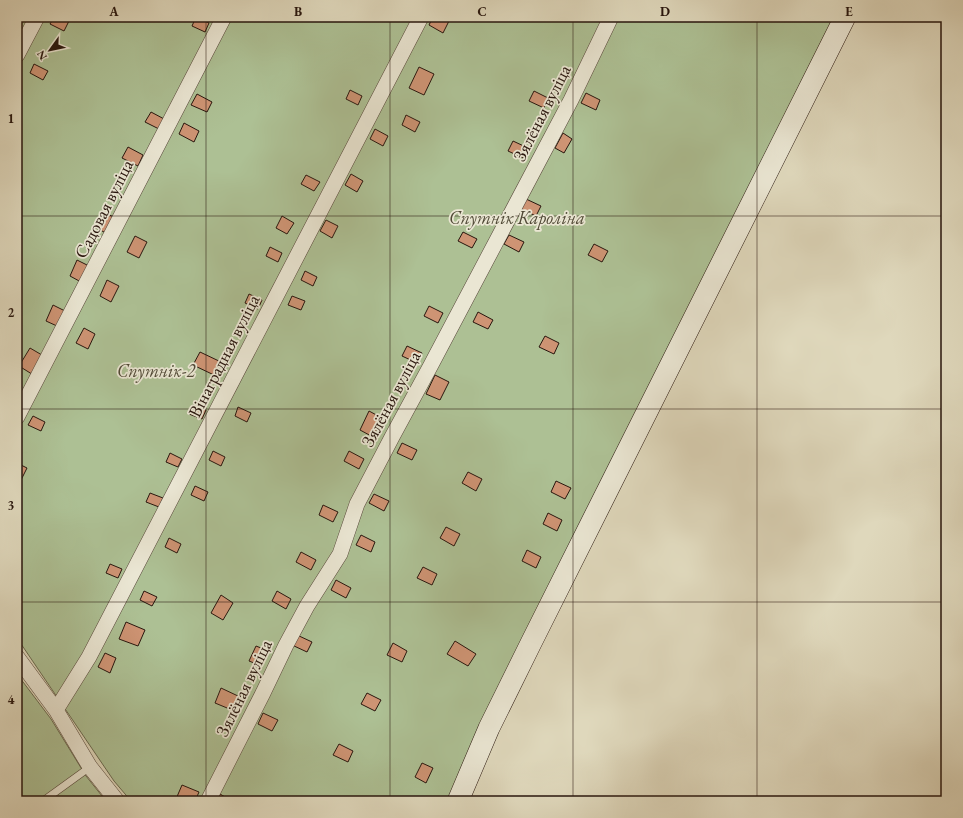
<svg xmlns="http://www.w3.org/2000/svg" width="963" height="818" viewBox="0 0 963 818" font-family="'EB Garamond',serif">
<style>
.green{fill:#adc094;stroke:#6a6b51}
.building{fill:#ce9474;stroke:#28160e}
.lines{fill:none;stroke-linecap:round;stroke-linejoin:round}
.lane-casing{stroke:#56463a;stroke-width:8}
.street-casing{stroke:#56463a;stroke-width:16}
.secondary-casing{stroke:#28160e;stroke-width:22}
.lane{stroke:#eae6d3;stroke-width:7}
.street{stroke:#eae6d3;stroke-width:15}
.secondary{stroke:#eae6d3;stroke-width:21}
.grid{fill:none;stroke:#28160e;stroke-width:1;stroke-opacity:0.55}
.labels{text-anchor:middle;stroke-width:3.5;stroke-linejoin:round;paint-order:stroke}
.street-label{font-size:18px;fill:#28160e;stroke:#eae6d3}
.park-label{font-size:18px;font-style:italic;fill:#504936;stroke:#eae6d3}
.neatline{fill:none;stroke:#28160e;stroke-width:1.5}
.grid-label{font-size:13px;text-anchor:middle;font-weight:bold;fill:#28160e}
</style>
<rect width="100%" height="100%" fill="#dfd8bc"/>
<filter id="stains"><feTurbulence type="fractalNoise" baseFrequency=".005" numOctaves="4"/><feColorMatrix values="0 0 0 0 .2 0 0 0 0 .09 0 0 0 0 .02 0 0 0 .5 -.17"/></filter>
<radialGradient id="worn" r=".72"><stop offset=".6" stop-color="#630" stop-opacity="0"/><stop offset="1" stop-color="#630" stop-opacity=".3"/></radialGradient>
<!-- green -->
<path class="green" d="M17 17H835L461 801H131L114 781 17 638Z
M17 674 51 719 86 776 106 801H17Z"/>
<!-- building -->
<path class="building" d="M54 17H60L69 21 64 31 50 24Z
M196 17 209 23 205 32 192 26Z
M433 17H440L449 21 443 33 429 25Z
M34 64 48 71 43 80 30 73Z
M419 67 434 74 424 95 409 88Z
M350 90 362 96 358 105 346 99Z
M534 91 548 98 544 108 529 101Z
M586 93 600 100 596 110 581 103Z
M197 94 212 102 207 112 191 105Z
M151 112 166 120 161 130 145 122Z
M406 115 420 122 415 132 402 125Z
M184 123 199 131 194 142 179 134Z
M375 129 388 136 383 146 370 139Z
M563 133 572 139 564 153 555 148Z
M513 141 528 148 523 158 508 151Z
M128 147 143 155 138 166 122 158Z
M351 174 363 181 357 192 345 185Z
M306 175 320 182 314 191 301 184Z
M526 199 541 206 536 216 521 209Z
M102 212 114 217 106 233 94 227Z
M282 216 294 223 287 234 276 228Z
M326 220 338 226 332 238 320 231Z
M463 232 477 239 472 248 458 241Z
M509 235 524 242 519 252 504 244Z
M135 236 147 242 139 258 127 252Z
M594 244 608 251 602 262 588 255Z
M270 247 282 253 278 262 266 256Z
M77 260 89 266 81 282 70 276Z
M305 271 317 277 313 286 301 280Z
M107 280 119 286 111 302 100 296Z
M249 294 262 300 258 309 245 303Z
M292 296 305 301 301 310 288 305Z
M53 305 65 311 57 326 46 321Z
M429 306 443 313 438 323 424 316Z
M478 312 493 320 488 329 473 322Z
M84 328 95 334 88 349 76 343Z
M545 336 559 343 554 354 539 347Z
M407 346 422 353 417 363 402 356Z
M30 348 47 358 35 376 19 366Z
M200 352 221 362 214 375 193 365Z
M435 375 449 382 440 400 426 394Z
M193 405 206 410 202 419 189 414Z
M238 407 251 413 247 422 235 416Z
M369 411 382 418 373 437 360 430Z
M33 416 45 422 41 431 28 425Z
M402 443 417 450 412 460 397 453Z
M213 451 225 457 221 466 209 460Z
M349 451 364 459 359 469 344 461Z
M170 453 182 459 178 467 166 462Z
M17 463 27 468 19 484 17 483Z
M468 472 482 479 476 491 462 483Z
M556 481 571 488 565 499 551 492Z
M195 486 208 492 204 501 191 495Z
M150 493 163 498 159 507 146 502Z
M374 494 389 501 384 511 369 503Z
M323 505 338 512 333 522 319 515Z
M548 513 562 520 557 531 543 524Z
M446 527 460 534 454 546 440 538Z
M361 535 375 542 371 552 356 545Z
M169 538 181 544 177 553 165 547Z
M527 550 541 557 536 568 522 561Z
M301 552 316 560 311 570 296 562Z
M110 564 122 569 118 578 106 573Z
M423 567 437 574 432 585 417 578Z
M336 580 351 588 346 598 331 590Z
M144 591 157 597 152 606 140 600Z
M277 591 291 599 286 609 272 601Z
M221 595 233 603 223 620 211 613Z
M126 622 145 630 138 646 119 639Z
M297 635 312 642 307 652 292 645Z
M455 641 476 654 468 666 447 654Z
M393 643 407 651 402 662 387 655Z
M256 646 266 650 259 665 249 661Z
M105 653 116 658 110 673 98 667Z
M221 688 238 696 232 710 215 703Z
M367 693 381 700 375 711 361 704Z
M263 713 278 720 272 731 258 724Z
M339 744 353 751 348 762 333 755Z
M422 763 433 768 426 783 415 777Z
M182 785 199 792 195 801H179L176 799Z
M220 794 232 801H216Z"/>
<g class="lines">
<defs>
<path id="lane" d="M43 801 90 767"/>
<path id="street" d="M17 55 37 17
M17 417 224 17
M17 657 56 710 90 767 117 801
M56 710 89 657 421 17
M208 801 263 693 286 645 307 606 340 554 357 504 392 437 431 365 571 100 611 17"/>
<path id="secondary" d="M458 801 489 728 531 643 845 17"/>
</defs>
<!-- lane casing -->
<use href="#lane" class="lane-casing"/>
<!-- street casing -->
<use href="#street" class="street-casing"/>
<!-- secondary casing -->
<use href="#secondary" class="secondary-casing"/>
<!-- lane -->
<use href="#lane" class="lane"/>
<!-- street -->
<use href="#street" class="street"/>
<!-- secondary -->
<use href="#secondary" class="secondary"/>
</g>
<!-- grid -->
<path class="grid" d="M206 17V801M390 17V801M573 17V801M757 17V801M17 216H946M17 409H946M17 602H946"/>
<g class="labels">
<!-- street labels -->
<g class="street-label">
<text transform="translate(542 113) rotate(-63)" y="6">Зялёная вуліца</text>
<text transform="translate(104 209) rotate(-63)" y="6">Садовая вуліца</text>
<text transform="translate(224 356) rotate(-63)" y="6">Вінаградная вуліца</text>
<text transform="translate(391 399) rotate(-62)" y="6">Зялёная вуліца</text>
<text transform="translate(244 688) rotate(-64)" y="6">Зялёная вуліца</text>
</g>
<!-- park labels -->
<g class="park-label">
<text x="517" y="224">Спутнік Кароліна</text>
<text x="156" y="377">Спутнік-2</text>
</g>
</g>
<!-- margin -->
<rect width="963" height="818" fill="none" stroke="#dfd8bc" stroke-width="44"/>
<!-- north arrow -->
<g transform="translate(50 50) rotate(237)" stroke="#eae6d3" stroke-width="3" paint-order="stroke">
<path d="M0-3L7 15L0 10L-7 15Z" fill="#28160e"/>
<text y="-6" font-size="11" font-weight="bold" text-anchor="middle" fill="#28160e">N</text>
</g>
<rect x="22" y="22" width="919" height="774" class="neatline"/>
<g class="grid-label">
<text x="114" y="16">A</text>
<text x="298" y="16">B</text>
<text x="482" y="16">C</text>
<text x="665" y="16">D</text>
<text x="849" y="16">E</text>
<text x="11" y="123">1</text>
<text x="11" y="317">2</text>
<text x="11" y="510">3</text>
<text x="11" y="704">4</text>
</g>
<rect width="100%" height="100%" filter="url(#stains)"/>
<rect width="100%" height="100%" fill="url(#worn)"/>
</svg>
